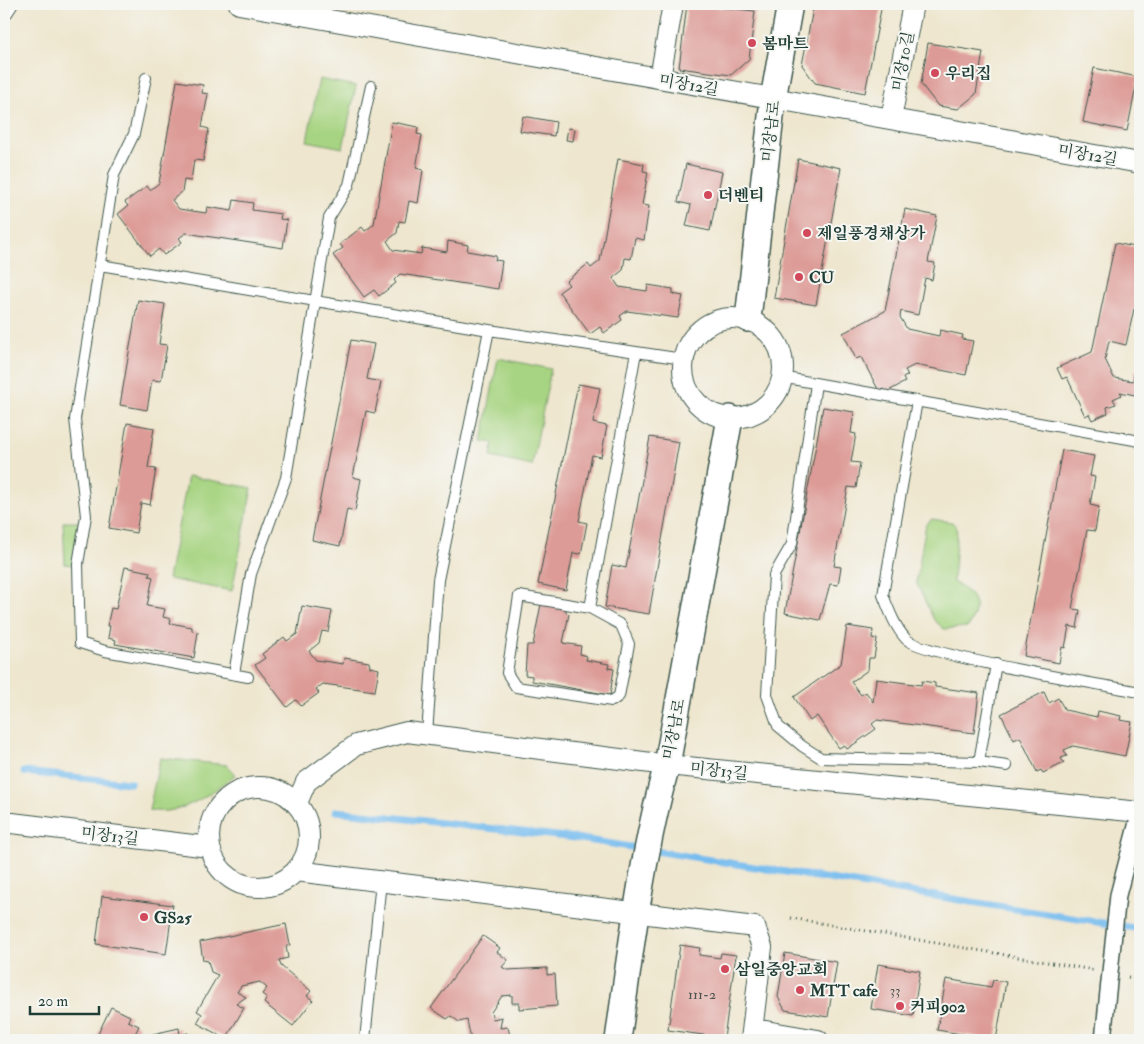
<svg xmlns="http://www.w3.org/2000/svg" width="1144" height="1044" viewBox="0 0 1144 1044" font-family="'IM FELL Double Pica','Noto Serif KR',serif">
<style>
.green{fill:#a7d482;stroke:#63885b}
.lines{fill:none;stroke-linecap:round;stroke-linejoin:round}
.stream{stroke:#78bdef;stroke-width:7}
.building{fill:#dd9b97}
.service-casing{stroke:#3e564b;stroke-width:12}
.pedestrian-casing{stroke:#3e564b;stroke-width:18}
.minor-casing{stroke:#3e564b;stroke-width:22}
.tertiary-casing{stroke:#3e564b;stroke-width:28}
.path{stroke:#3e564b;stroke-width:3;stroke-dasharray:1 4;stroke-linecap:butt}
.service{stroke:#fff;stroke-width:10}
.pedestrian{stroke:#fff;stroke-width:15}
.minor{stroke:#fff;stroke-width:20}
.tertiary{stroke:#fff;stroke-width:25}
.poi-dot{fill:#d1495b;stroke:#f6f6f2;stroke-width:2}
.labels{text-anchor:middle;stroke-width:4;stroke-linejoin:round;paint-order:stroke}
.number-label{font-size:14px;fill:#4e544d}
.poi-label{font-size:16px;font-weight:bold;fill:#1f3d34;stroke:#f6f6f2;text-anchor:start}
.street-label{font-size:16px;fill:#1f3d34;stroke:#f6f6f2}
</style>
<rect width="100%" height="100%" fill="#f6f6f2"/>
<filter id="ink" filterUnits="userSpaceOnUse"><feTurbulence type="fractalNoise" baseFrequency=".02" numOctaves="2"/><feDisplacementMap in="SourceGraphic" scale="10" xChannelSelector="R" yChannelSelector="G"/><feConvolveMatrix kernelMatrix="1 2 1 2 8 2 1 2 1" color-interpolation-filters="sRGB"/></filter>
<filter id="wash" filterUnits="userSpaceOnUse"><feTurbulence type="fractalNoise" baseFrequency=".0096" numOctaves="4" result="noise"/><feDisplacementMap in="SourceGraphic" scale="20" xChannelSelector="R" yChannelSelector="G"/><feGaussianBlur stdDeviation="1.12" result="paint"/><feColorMatrix in="noise" values="0 0 0 0 0 0 0 0 0 0 0 0 0 0 0 0 0 1.4 0 .05"/><feComposite in="paint" operator="in"/></filter>
<g filter="url(#wash)">
<rect width="100%" height="100%" fill="#eee6ce"/>
<!-- green -->
<path class="green" d="M319 79 356 86 343 148 307 141Z
M498 358 551 369 532 466 491 457 493 443 482 441Z
M188 476 252 488 232 591 168 579Z
M932 519 952 522 957 528 953 582C975 595 982 604 968 627L944 629 934 620 916 582 926 524Z
M63 522H79L73 565 65 564Z
M160 758 227 765 235 775C210 794 181 817 149 810Z"/>
<g class="lines">
<!-- stream -->
<path class="stream" d="M24 772 130 783
M336 811 575 838 1140 929"/>
</g>
<g id="blocks">
<!-- building -->
<path class="building" d="M687 4 755 11 749 59 731 75 679 68Z
M734 4H759V9Z
M814 4H882L865 93 815 83 802 65Z
M928 43 983 52 976 94 958 109 938 106 921 84Z
M1094 68 1138 77 1127 131 1083 122Z
M177 81 203 85 202 93 208 94 202 127 209 129 203 161 194 160 191 181 184 180 182 192 172 200 179 209 206 213 207 207 232 211 234 200 253 203 252 210 281 214 280 219 287 220 283 248 186 233 179 238 182 242 164 255 159 249 150 256 118 214 128 206 125 202 147 186 150 190 159 183Z
M523 116 556 122 554 136 520 131Z
M392 122 418 127 417 134 422 135 416 168 423 170 418 203 409 201 405 222 399 221 397 233 387 241 393 250 421 254 422 248 447 252 448 241 468 245 467 251 496 256 495 260 502 261 498 289 400 274 394 280 396 283 379 296 374 290 364 297 333 255 343 248 340 244 362 227 365 231 374 224Z
M568 128 575 129 573 141 566 140Z
M618 159 644 164 643 171 648 172 642 205 649 206 644 240 635 238 631 259 625 258 623 270 613 278 619 287 647 291 648 285 673 289V294L683 296 678 318 627 311 620 316 622 320 604 333 600 327 590 334 559 292 569 285 566 281 588 264 591 268 600 261Z
M798 159 841 168 816 305 774 298Z
M686 164 722 172 710 231 686 226 691 205 678 202Z
M905 209 937 216 928 262 935 263 932 280 925 278 918 315 901 311 900 317 907 329 939 336 940 330 963 335 962 339 973 341 966 375 915 365 905 370 908 375 903 378 905 382 885 393 883 389 879 391 861 357 856 359 843 333 885 311Z
M1115 243 1140 248V278L1136 297 1140 298V311L1134 309 1126 345 1109 341 1105 359 1114 378 1133 381 1135 370 1140 371V396L1120 392 1122 395 1113 399 1116 404 1107 407 1108 413 1092 420 1089 414 1085 416 1067 377 1062 379 1057 368 1092 352Z
M138 300 165 304 159 344 167 345 161 381 152 380 147 410 120 405Z
M351 340 374 344 367 379 381 382 375 413 366 411 353 477 361 479 355 511 347 509 340 546 312 540Z
M578 384 600 388 593 423 607 426 601 457 592 455 579 521 587 523 581 554 573 553 566 590 538 584Z
M823 407 854 412 851 433 856 434 851 462 860 463 856 488 848 487 834 566 841 567 838 585 830 584 820 620 785 613Z
M127 423 154 428 148 468 156 469 150 505 141 503 136 533 109 528Z
M650 437 679 442 649 614 605 607 612 565 626 568Z
M1062 450 1094 456 1090 476 1095 477 1090 505 1099 507 1095 531 1087 530 1072 609 1080 610 1077 628 1069 626 1065 648 1062 647 1059 663 1024 656Z
M125 567 150 572 149 576 153 577 147 606 165 609 163 617 171 619 170 623 192 627V631L198 632 194 658 115 644 116 640 108 638 110 626H107L111 608 116 609Z
M541 604 566 609V613L569 614 563 643 581 646 580 654 587 656 586 660 609 664 608 668 614 669 610 695 532 681V676L525 675 527 645H533Z
M302 606 332 611 328 632 322 631 319 643 309 651 316 660 343 664 344 658 369 662 370 667 379 669 375 691 323 684 316 689 319 693 301 706 296 700 287 707 255 665 265 658 262 654 284 637 287 641 297 634Z
M847 626 873 630 872 638 877 639 874 658H869L868 670 851 682 861 695 866 692 873 702 876 679 921 685 922 681 935 683V687L979 693 974 733 877 720 872 724 876 729 847 749 844 745 839 748 817 716 810 721 794 697 841 664Z
M1044 692 1049 703 1058 698 1065 710 1097 717 1098 711 1121 716 1120 720 1132 722 1125 756 1073 746 1064 750 1067 756 1061 758 1064 763 1043 773 1041 770 1037 772 1020 737 1014 740 1001 714Z
M102 896 173 905 166 954 96 944Z
M286 924 290 945 286 946 288 958 279 960 281 966 311 991 307 996 313 1000 293 1026 264 1003 267 998 262 994 267 988 260 982 241 986 237 992 246 997 236 1004 244 1008 226 1039 197 1023 202 1014 197 1011 218 975 211 972 208 961 203 960 200 942Z
M483 936 500 948 497 952 508 960 502 967 507 970 547 968V975L555 974 557 1006 519 1009V1003H512V995L502 996 491 1012 493 1019 502 1017 500 1028 508 1027 511 1040H471L467 1020 459 1022 451 1016 447 1019 431 1008Z
M680 945 700 948 699 955 720 958 721 953 736 955 724 1038 668 1030Z
M785 953 837 962 828 1017 785 1010 778 997Z
M878 964 920 971 913 1016 871 1009Z
M946 979 991 987 993 980 1006 982 996 1040 937 1030Z
M111 1007 130 1016 128 1021 139 1026 135 1034 140 1037 179 1028 180 1035 188 1033 189 1040H95Z"/>
</g>
</g>
<g filter="url(#ink)">
<use href="#blocks" fill-opacity="0" stroke="#3e564b" stroke-width="1"/>
<g class="lines">
<defs>
<path id="service" d="M4 18 13 4
M146 78 134 134 114 175 75 419 86 516 78 564 80 643 105 651 248 677
M100 265 489 330 683 359
M781 377 1140 441
M816 384 792 544 774 575 767 695 778 726 802 746 821 758 979 762 1007 766
M917 401 883 595C889 610 895 627 906 639 924 656 1104 685 1140 692
M590 608 621 625 629 644 619 696 612 701 516 687 507 673 519 596 590 608 636 352
M234 674 251 574 286 478 329 218 349 185 371 86
M427 734 438 580 489 330
M979 762 996 664
M365 1040 381 881"/>
<path id="pedestrian" d="M1103 1040 1118 895 1140 811"/>
<path id="minor" d="M239 4 1140 163
M660 78 673 4
M891 119 913 4
M683 368a50 50 0 1 1 100 0a50 50 0 1 1-100 0Z
M209 837a50 50 0 1 1 100 0a50 50 0 1 1-100 0Z
M297 803 306 782 356 745 407 732 667 765 1140 812
M4 824 12 823 209 847
M296 871 755 927 762 947 751 1040
M753 1029 818 1040"/>
<path id="tertiary" d="M748 319 773 99 790 4
M618 1040C631 948 642 854 667 765L730 418"/>
</defs>
<!-- service casing -->
<use href="#service" class="service-casing"/>
<!-- pedestrian casing -->
<use href="#pedestrian" class="pedestrian-casing"/>
<!-- minor casing -->
<use href="#minor" class="minor-casing"/>
<!-- tertiary casing -->
<use href="#tertiary" class="tertiary-casing"/>
<!-- path -->
<path class="path" d="M791 918 1093 970
M1128 977 1140 979"/>
<!-- service -->
<use href="#service" class="service"/>
<!-- pedestrian -->
<use href="#pedestrian" class="pedestrian"/>
<!-- minor -->
<use href="#minor" class="minor"/>
<!-- tertiary -->
<use href="#tertiary" class="tertiary"/>
</g>
</g>
<!-- markers -->
<g class="poi-dot">
<circle cx="752" cy="43" r="5"/>
<circle cx="935" cy="73" r="5"/>
<circle cx="708" cy="195" r="5"/>
<circle cx="807" cy="233" r="5"/>
<circle cx="799" cy="277" r="5"/>
<circle cx="144" cy="917" r="5"/>
<circle cx="725" cy="969" r="5"/>
<circle cx="800" cy="990" r="5"/>
<circle cx="900" cy="1006" r="5"/>
</g>
<g class="labels">
<!-- number labels -->
<g class="number-label">
<text x="895" y="995">33</text>
<text x="702" y="999">111-2</text>
</g>
<!-- poi labels -->
<g class="poi-label">
<text x="762" y="49">봄마트</text>
<text x="945" y="79">우리집</text>
<text x="718" y="201">더벤티</text>
<text x="817" y="239">제일풍경채상가</text>
<text x="809" y="283">CU</text>
<text x="154" y="923">GS25</text>
<text x="735" y="975">삼일중앙교회</text>
<text x="810" y="996">MTT cafe</text>
<text x="910" y="1012">커피902</text>
</g>
<!-- street labels -->
<g class="street-label">
<text transform="translate(902 61) rotate(-79)" y="6">미장10길</text>
<text transform="translate(689 84) rotate(10)" y="6">미장12길</text>
<text transform="translate(770 131) rotate(-83)" y="6">미장남로</text>
<text transform="translate(1088 154) rotate(10)" y="6">미장12길</text>
<text transform="translate(673 729) rotate(-79)" y="6">미장남로</text>
<text transform="translate(719 770) rotate(6)" y="6">미장13길</text>
<text transform="translate(110 835) rotate(7)" y="6">미장13길</text>
</g>
</g>
<!-- margin -->
<rect width="1144" height="1044" fill="none" stroke="#f6f6f2" stroke-width="20"/>
<!-- scale -->
<path d="M30 1006v8h69v-8" fill="none" stroke="#1f3d34" stroke-width="2.5"/>
<text x="38" y="1006" font-size="15" fill="#1f3d34" stroke="#f6f6f2" stroke-width="4" paint-order="stroke">20 m</text>
</svg>
